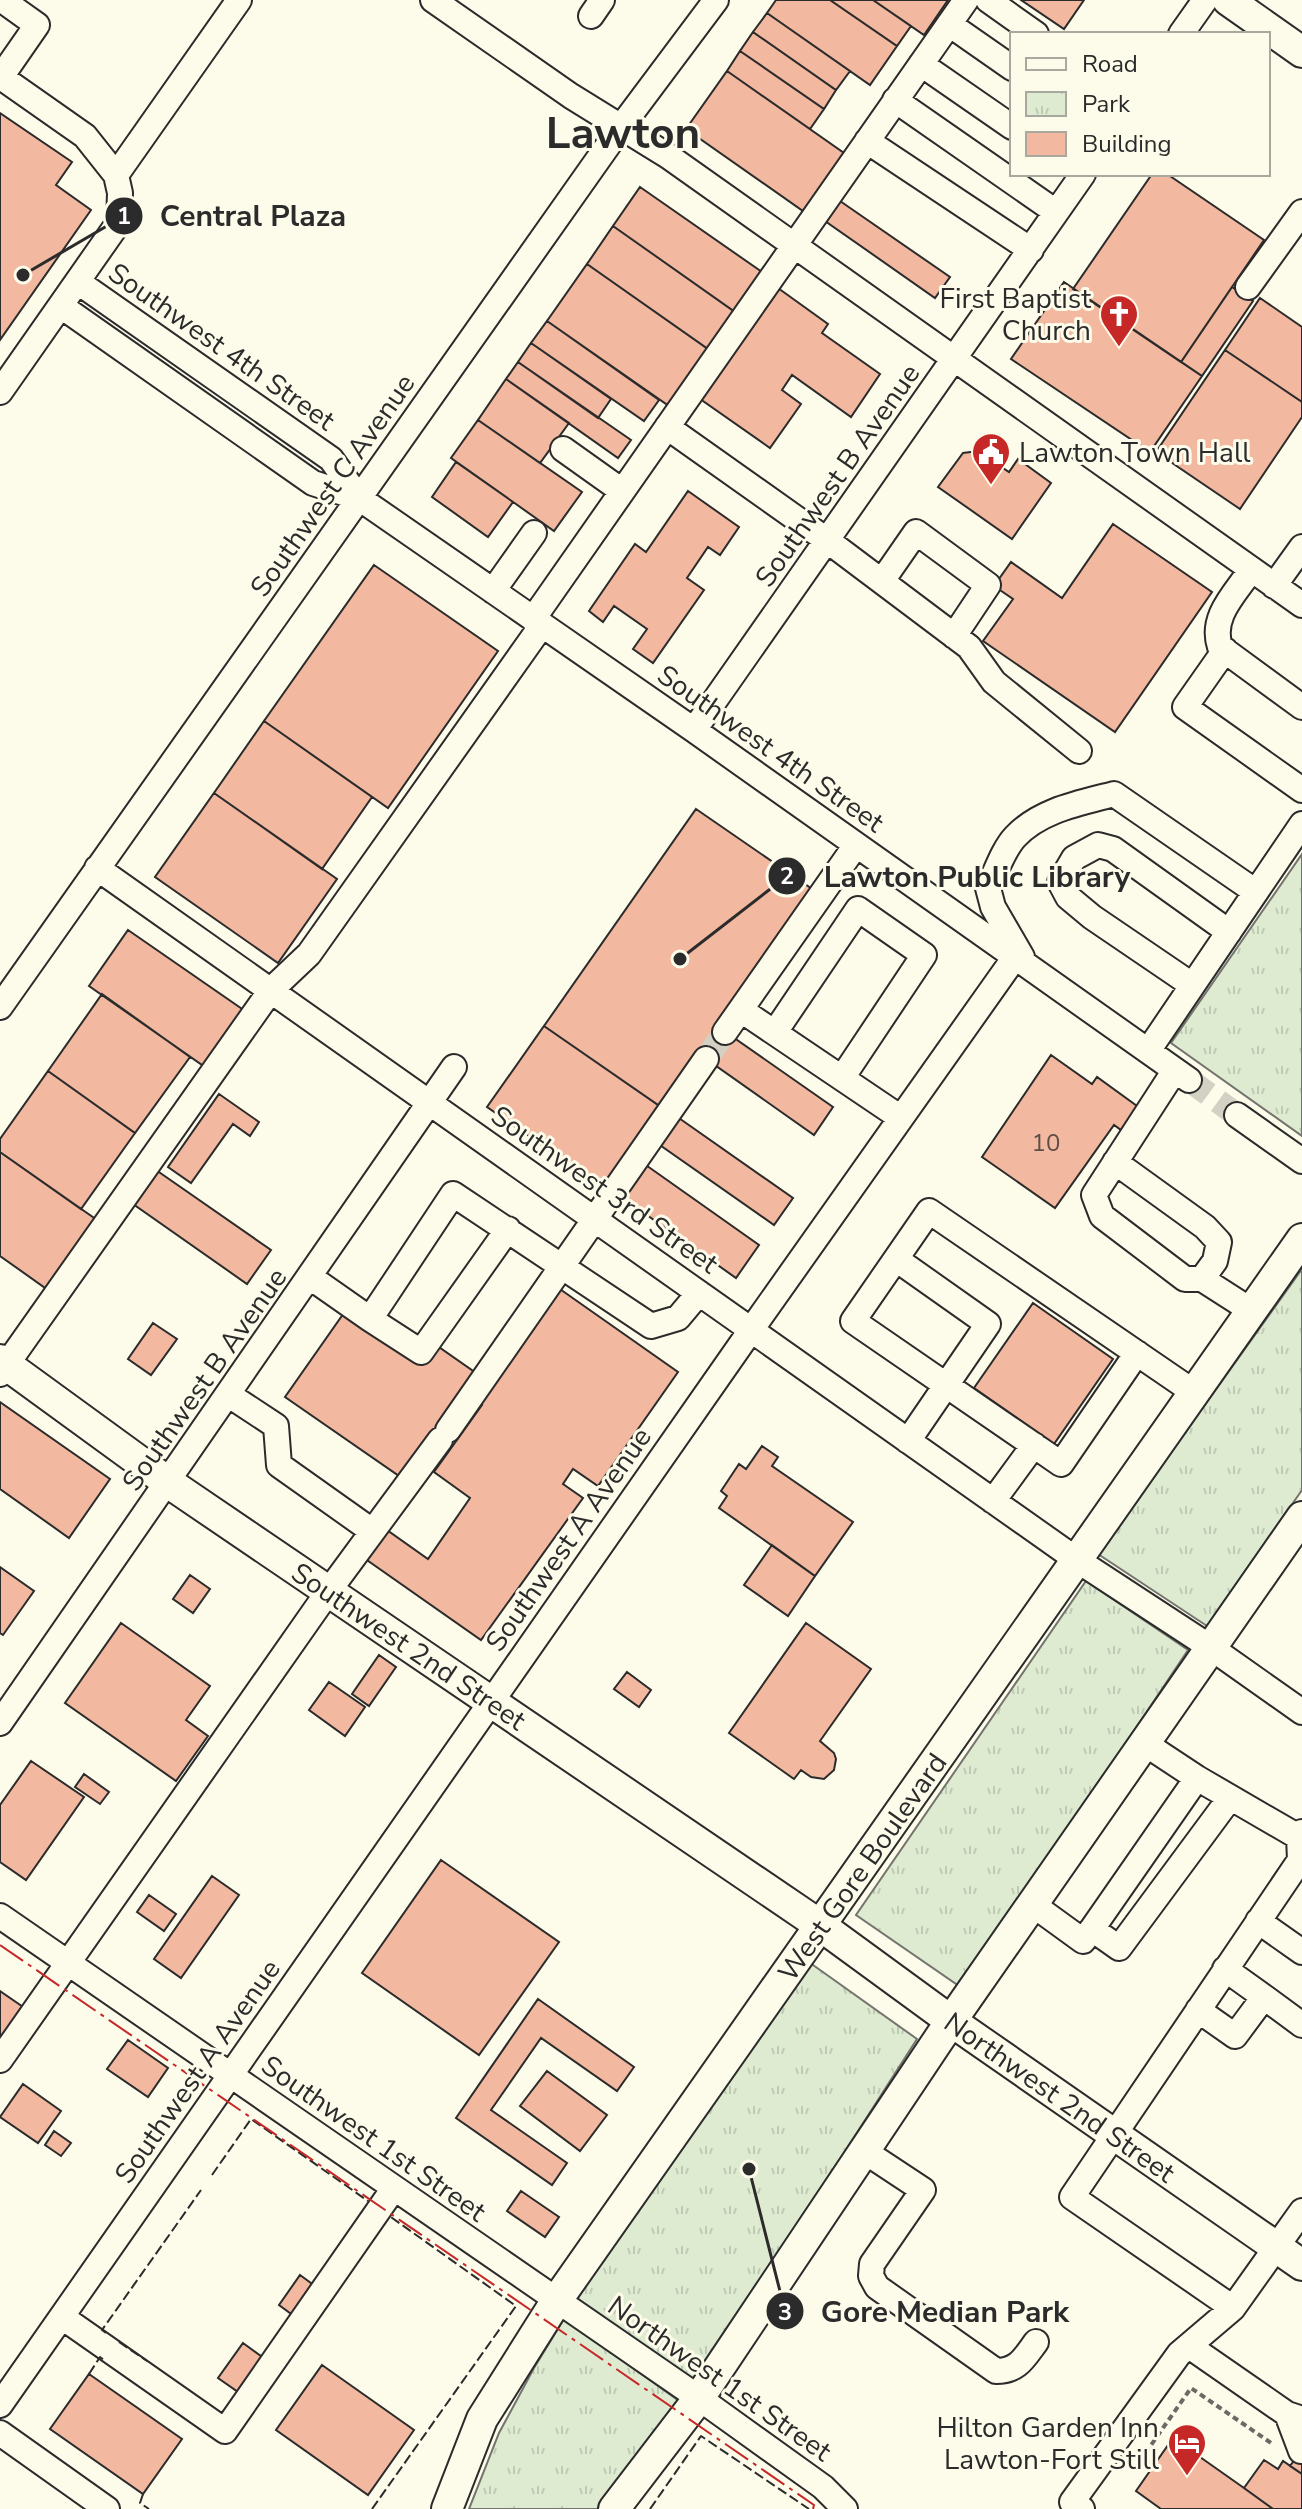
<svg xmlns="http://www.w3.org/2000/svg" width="1302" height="2509" viewBox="0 0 1302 2509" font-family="'Nunito Sans',sans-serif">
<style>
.park{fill:url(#park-tufts);stroke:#74746e;stroke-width:2}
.building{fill:#f2b8a0;stroke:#2b2b2b;stroke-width:2}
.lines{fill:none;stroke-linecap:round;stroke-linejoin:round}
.minor-tunnel{stroke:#d3d1c4;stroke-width:24;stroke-dasharray:24 12;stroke-linecap:butt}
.minor-casing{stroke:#2b2b2b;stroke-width:28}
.major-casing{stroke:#2b2b2b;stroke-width:34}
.path{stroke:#6a6964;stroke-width:4;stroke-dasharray:6 4;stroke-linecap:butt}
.minor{stroke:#fdfbea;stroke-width:24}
.major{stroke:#fdfbea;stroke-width:30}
.fence{stroke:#2b2b2b;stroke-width:2;stroke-dasharray:10 4;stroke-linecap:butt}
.power{stroke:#c62828;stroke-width:2;stroke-dasharray:28 6 4 6;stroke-linecap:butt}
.labels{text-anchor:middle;stroke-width:6;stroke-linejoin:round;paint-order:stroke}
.number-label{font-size:24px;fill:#5d4e48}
.poi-label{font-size:28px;fill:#2b2b2b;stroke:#fdfbea;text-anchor:end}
.street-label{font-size:28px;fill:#2b2b2b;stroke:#fdfbea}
.town-label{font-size:44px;font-weight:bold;fill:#2b2b2b;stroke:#fdfbea}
.leader{fill:none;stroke:#2b2b2b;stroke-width:3}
.callout-dot{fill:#2b2b2b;stroke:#fdfbea;stroke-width:3}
.mark-label{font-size:24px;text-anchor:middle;font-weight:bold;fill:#fff}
.callout-label{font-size:30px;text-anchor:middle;font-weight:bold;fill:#2b2b2b;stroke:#fdfbea;stroke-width:6;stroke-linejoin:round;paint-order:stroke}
</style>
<defs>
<pattern id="park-tufts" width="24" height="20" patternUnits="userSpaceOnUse" patternTransform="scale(2)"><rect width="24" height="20" fill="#deebd1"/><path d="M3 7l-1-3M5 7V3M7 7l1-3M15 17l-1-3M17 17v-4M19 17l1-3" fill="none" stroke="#bfcab4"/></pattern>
</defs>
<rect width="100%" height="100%" fill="#fdfbea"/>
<!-- park -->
<path class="park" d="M1302 854V1136L1171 1043Z
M1302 1269V1490L1207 1626 1098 1554Z
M1086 1581 1188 1650 962 1988 856 1915Z
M806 1960 917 2039 697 2382 577 2299Z
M564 2319 679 2401 604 2509H469L499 2433 534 2368Z"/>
<!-- building -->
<path class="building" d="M776 0H830L897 46 870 85 767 13Z
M830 0H873L911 26 897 46Z
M873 0H948L924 35Z
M1021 0H1084L1064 29Z
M767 13 850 71 836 90 753 32Z
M753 32 836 90 824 109 740 51Z
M740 51 824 109 810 129 727 71Z
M727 71 844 153 803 211 686 129Z
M0 113 72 162 56 185 91 210 0 340Z
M1152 174H1167L1264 240 1181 362 1073 289Z
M640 187 762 272 735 312 613 226Z
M840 201 950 277 935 298 825 221Z
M613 226 735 312 708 349 587 264Z
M587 264 708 349 669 406 547 321Z
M1064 282 1202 376 1150 452 1011 359Z
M771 283 828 324 822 333 880 374 851 417 792 375 782 390 801 404 770 448 693 394Z
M1232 287 1253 301 1202 376 1181 362Z
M1260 298 1302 327V402L1225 350Z
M547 321 659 400 644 421 531 343Z
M531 343 611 399 598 418 518 362Z
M1225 350 1302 402V417L1240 509 1156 452Z
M518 362 631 440 618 458 506 379Z
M506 379 569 423 540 463 478 420Z
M478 420 582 492 554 531 451 458Z
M978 451 1009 472 1018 459 1051 483 1012 539 938 487 963 453Z
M456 462 513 502 488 537 432 497Z
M688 491 739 527 720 555 708 547 687 578 704 590 653 663 633 649 647 629 614 606 603 622 589 611 635 544 646 552Z
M1113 524 1212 592 1115 732 983 641 1013 599 994 586 1011 562 1062 598Z
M374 565 498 651 388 808 264 721Z
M264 721 372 797 322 869 214 793Z
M214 793 337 879 278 963 155 877Z
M696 809 815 891 720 1028 833 1107 814 1135 699 1054 661 1107 544 1026Z
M128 930 245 1011 205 1067 89 986Z
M102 994 190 1057 135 1133 48 1071Z
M544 1026 661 1107 605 1189 487 1107Z
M1051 1055 1092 1084 1097 1077 1137 1106 1121 1130 1114 1125 1055 1208 982 1157Z
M48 1071 135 1133 81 1209 0 1152V1139Z
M219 1094 259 1122 250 1136 233 1124 191 1183 168 1167Z
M676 1116 793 1198 774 1225 657 1143Z
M0 1152 97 1220 48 1290 0 1256Z
M643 1163 759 1245 736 1278 620 1196Z
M156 1170 271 1250 247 1284 133 1204Z
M557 1287 678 1372 598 1486 573 1469 563 1484 583 1498 481 1640 364 1558 384 1528 428 1559 470 1498 434 1472 482 1405 477 1401Z
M1033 1303 1113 1359 1054 1444 974 1388Z
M346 1310 433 1343 476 1373 402 1478 285 1397Z
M153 1323 177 1339 151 1375 128 1359Z
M0 1402 110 1479 69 1538 0 1489Z
M762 1446 778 1457 772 1466 853 1522 815 1576 719 1508 727 1496 721 1491 739 1464 746 1469Z
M772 1545 815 1576 788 1616 744 1585Z
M0 1567 34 1591 3 1635 0 1633Z
M190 1575 210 1589 193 1613 173 1599Z
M121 1623 210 1686 186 1720 208 1736 176 1781 65 1703Z
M806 1623 871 1669 820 1741 834 1753 836 1759 834 1770 824 1779 811 1777 801 1770 794 1779 729 1733Z
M379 1655 396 1667 369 1706 352 1694Z
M627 1672 651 1690 639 1707 614 1689Z
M329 1682 365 1707 345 1736 309 1710Z
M31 1761 84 1797 26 1880 0 1862V1805Z
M84 1774 109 1792 100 1804 75 1787Z
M441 1860 559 1942 479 2055 362 1973Z
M212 1876 239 1895 181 1978 154 1959Z
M149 1895 176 1914 164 1931 137 1912Z
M0 1991 26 2009 0 2046Z
M538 1999 634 2067 617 2091 541 2038 491 2110 567 2163 552 2185 456 2118Z
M128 2040 168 2068 148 2097 107 2069Z
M547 2071 607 2115 580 2151 520 2106Z
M23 2084 61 2111 38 2143 0 2117Z
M54 2131 71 2143 61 2156 45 2145Z
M521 2191 559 2217 545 2237 507 2211Z
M300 2275 315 2286 294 2316 279 2305Z
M243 2343 265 2359 241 2394 218 2378Z
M322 2365 414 2430 368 2495 276 2430Z
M89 2374 182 2439 143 2494 50 2429Z
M1173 2438 1244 2488 1273 2509H1161L1136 2491Z
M1302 2450V2474L1290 2466Z
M1264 2460 1278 2469 1283 2461 1302 2474V2509H1273L1244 2488Z"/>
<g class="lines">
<!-- minor-tunnel -->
<path class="minor-tunnel" d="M706 1059 725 1032
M1189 1080 1237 1115"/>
<defs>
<path id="minor" d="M2 0 37 25 1 77 85 136 116 175
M433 0 571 96 668 156 1302 605
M988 0 1036 34
M591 16 602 0
M949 24 1012 68
M1181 34 1205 0
M921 64 1012 127
M895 100 1056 212
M867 141 1031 250
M78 282 331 459 359 498
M1248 287 1302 212
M61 306 313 483 359 498 694 730 1189 1080
M0 392 119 222 120 193 116 175 239 0
M667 427 828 541 969 647 994 682 1079 751
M563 449 622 491
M1251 570C1234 595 1210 617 1220 647L1302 707
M882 581 916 532 988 585 954 636
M1274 586 1302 547
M493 591 534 533
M533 619 966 0
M1225 650 1185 707 1302 790
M694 730 1083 174
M97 868 1077 1560 1210 1647 1302 1712
M1022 957 993 907 988 888C996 872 1003 850 1015 837 1040 810 1080 803 1114 794L1256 892
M1192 985 1092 917 1068 897 1060 882 1074 858 1098 845 1113 849 1229 932
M0 1007 621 127 716 0
M741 1010 901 1118
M725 1032 856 845
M775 1032 858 909 924 955 842 1078
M1148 1051 1302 824
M1237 1115 1302 1161
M1115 1162 1205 1227 1219 1242 1215 1261 1202 1279H1185L1102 1216 1094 1195 1175 1070
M896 1259 988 1324 908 1441
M310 1277 370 1319 453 1194 651 1326 678 1318 699 1293
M1202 1279 1252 1311
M370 1319 421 1352 508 1229
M1137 1353 1061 1464 853 1321 929 1211 1195 1393
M0 1374 271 990 309 954 542 625
M229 1395 276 1426 279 1465 372 1531
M448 1430 706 1059
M993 1501 1034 1445
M0 1723 454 1067
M1144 1743 1197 1778 1302 1839
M1197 1778 1092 1929 1119 1948 1230 1798
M1032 1904 1083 1941 1092 1929
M0 1916 699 2398 823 2487 845 2509
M1258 1921 1302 1952
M1225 1969 1264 1997
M1198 2010 1235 2036 1264 1997 1302 2025
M0 2060 328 1592 440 1440
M864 2151 923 2190 872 2264 871 2276 877 2287 996 2371C1018 2371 1024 2358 1036 2342
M1233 2308 1072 2197 1300 1860 1299 1837 1302 1832
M62 2317 225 2431 394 2188
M1189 2346 1287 2414 1302 2419
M0 2405 751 1330 1015 957
M1287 2414 1301 2451
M0 2433 107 2509
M1082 2509 1072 2502 1179 2354 1233 2308 1302 2211"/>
<path id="major" d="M1228 0 1302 52
M0 1360 169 1483 821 1926 951 2021 1302 2265
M447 2509 482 2419 557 2300 1302 1239
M614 2509 699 2398 951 2021 1302 1517"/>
</defs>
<!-- minor casing -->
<use href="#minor" class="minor-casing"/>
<!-- major casing -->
<use href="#major" class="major-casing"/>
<!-- path -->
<path class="path" d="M1153 2466 1142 2458 1191 2388 1274 2445"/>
<!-- minor -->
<use href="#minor" class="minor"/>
<!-- major -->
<use href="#major" class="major"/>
<!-- fence -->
<path class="fence" d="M212 2175 251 2119 368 2201
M106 2333 102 2330 201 2190
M119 2342 147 2361
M89 2374 100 2357 104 2360
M143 2494 140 2503 149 2509
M372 2509 516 2306 388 2215
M650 2509 701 2436 809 2509"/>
<!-- power -->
<path class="power" d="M0 1945 814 2505 813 2509"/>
</g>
<!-- icons -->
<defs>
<symbol id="church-pin" viewBox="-11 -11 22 30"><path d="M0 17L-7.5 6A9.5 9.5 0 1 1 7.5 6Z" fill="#c62828" stroke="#fdfbea"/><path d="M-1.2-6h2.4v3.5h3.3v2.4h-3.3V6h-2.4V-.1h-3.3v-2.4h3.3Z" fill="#fff"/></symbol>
<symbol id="civic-pin" viewBox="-11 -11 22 30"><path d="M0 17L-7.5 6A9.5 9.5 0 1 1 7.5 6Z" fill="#c62828" stroke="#fdfbea"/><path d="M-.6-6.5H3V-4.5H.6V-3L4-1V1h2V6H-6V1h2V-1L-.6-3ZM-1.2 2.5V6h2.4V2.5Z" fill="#fff"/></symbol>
<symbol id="hotel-pin" viewBox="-11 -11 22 30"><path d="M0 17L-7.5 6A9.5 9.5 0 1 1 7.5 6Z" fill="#c62828" stroke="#fdfbea"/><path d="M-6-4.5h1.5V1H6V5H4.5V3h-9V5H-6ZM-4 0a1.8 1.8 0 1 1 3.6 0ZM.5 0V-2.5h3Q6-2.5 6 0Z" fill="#fff"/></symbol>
</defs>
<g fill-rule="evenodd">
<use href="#church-pin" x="1097" y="292" width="44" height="60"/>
<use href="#civic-pin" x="969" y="430" width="44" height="60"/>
<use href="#hotel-pin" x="1165" y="2421" width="44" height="60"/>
</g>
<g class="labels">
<!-- number labels -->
<g class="number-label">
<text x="1046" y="1151">10</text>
</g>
<!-- poi labels -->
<g class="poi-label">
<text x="1091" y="308">First Baptist<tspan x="1091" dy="32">Church</tspan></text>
<text x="1019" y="462" text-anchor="start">Lawton Town Hall</text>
<text x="1159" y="2437">Hilton Garden Inn<tspan x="1159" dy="32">Lawton-Fort Still</tspan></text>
</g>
<!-- street labels -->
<g class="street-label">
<text transform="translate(222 346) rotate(35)" y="10">Southwest 4th Street</text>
<text transform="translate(837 475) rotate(-55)" y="10">Southwest B Avenue</text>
<text transform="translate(332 485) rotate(-55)" y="10">Southwest C Avenue</text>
<text transform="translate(771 748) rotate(35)" y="10">Southwest 4th Street</text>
<text transform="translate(605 1189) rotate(35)" y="10">Southwest 3rd Street</text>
<text transform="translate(204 1379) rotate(-55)" y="10">Southwest B Avenue</text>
<text transform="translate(568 1539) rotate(-55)" y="10">Southwest A Avenue</text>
<text transform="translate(409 1646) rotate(34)" y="10">Southwest 2nd Street</text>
<text transform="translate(862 1867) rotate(-55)" y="10">West Gore Boulevard</text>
<text transform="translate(197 2071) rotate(-55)" y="10">Southwest A Avenue</text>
<text transform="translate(1060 2097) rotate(35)" y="10">Northwest 2nd Street</text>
<text transform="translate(374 2138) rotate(35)" y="10">Southwest 1st Street</text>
<text transform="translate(720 2378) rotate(35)" y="10">Northwest 1st Street</text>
</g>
<!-- town labels -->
<g class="town-label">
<text x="623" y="148">Lawton</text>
</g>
</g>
<!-- callouts -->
<path class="leader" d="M23 275L124 216M680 959L787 876M749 2169L785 2311"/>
<g class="callout-dot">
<circle cx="23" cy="275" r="8"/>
<circle cx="680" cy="959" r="8"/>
<circle cx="749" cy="2169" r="8"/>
<circle cx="124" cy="216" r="20"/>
<circle cx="787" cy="876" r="20"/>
<circle cx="785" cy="2311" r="20"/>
</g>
<g class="mark-label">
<text x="124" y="224">1</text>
<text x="787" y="884">2</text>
<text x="785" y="2320">3</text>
</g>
<g class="callout-label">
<text x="253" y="226">Central Plaza</text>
<text x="977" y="887">Lawton Public Library</text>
<text x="945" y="2322">Gore Median Park</text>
</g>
<!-- legend -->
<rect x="1010" y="32" width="260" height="144" fill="#fdfbea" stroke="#a9a89e" stroke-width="2"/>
<rect x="1026" y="58" width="40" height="12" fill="#fdfbea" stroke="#a9a89e" stroke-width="2"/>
<text x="1082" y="72" font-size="24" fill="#2b2b2b">Road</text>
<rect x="1026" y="92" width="40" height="24" fill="url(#park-tufts)" stroke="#a9a89e" stroke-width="2"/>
<text x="1082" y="112" font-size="24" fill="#2b2b2b">Park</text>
<rect x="1026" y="132" width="40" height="24" fill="#f2b8a0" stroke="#a9a89e" stroke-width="2"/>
<text x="1082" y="152" font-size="24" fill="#2b2b2b">Building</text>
</svg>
